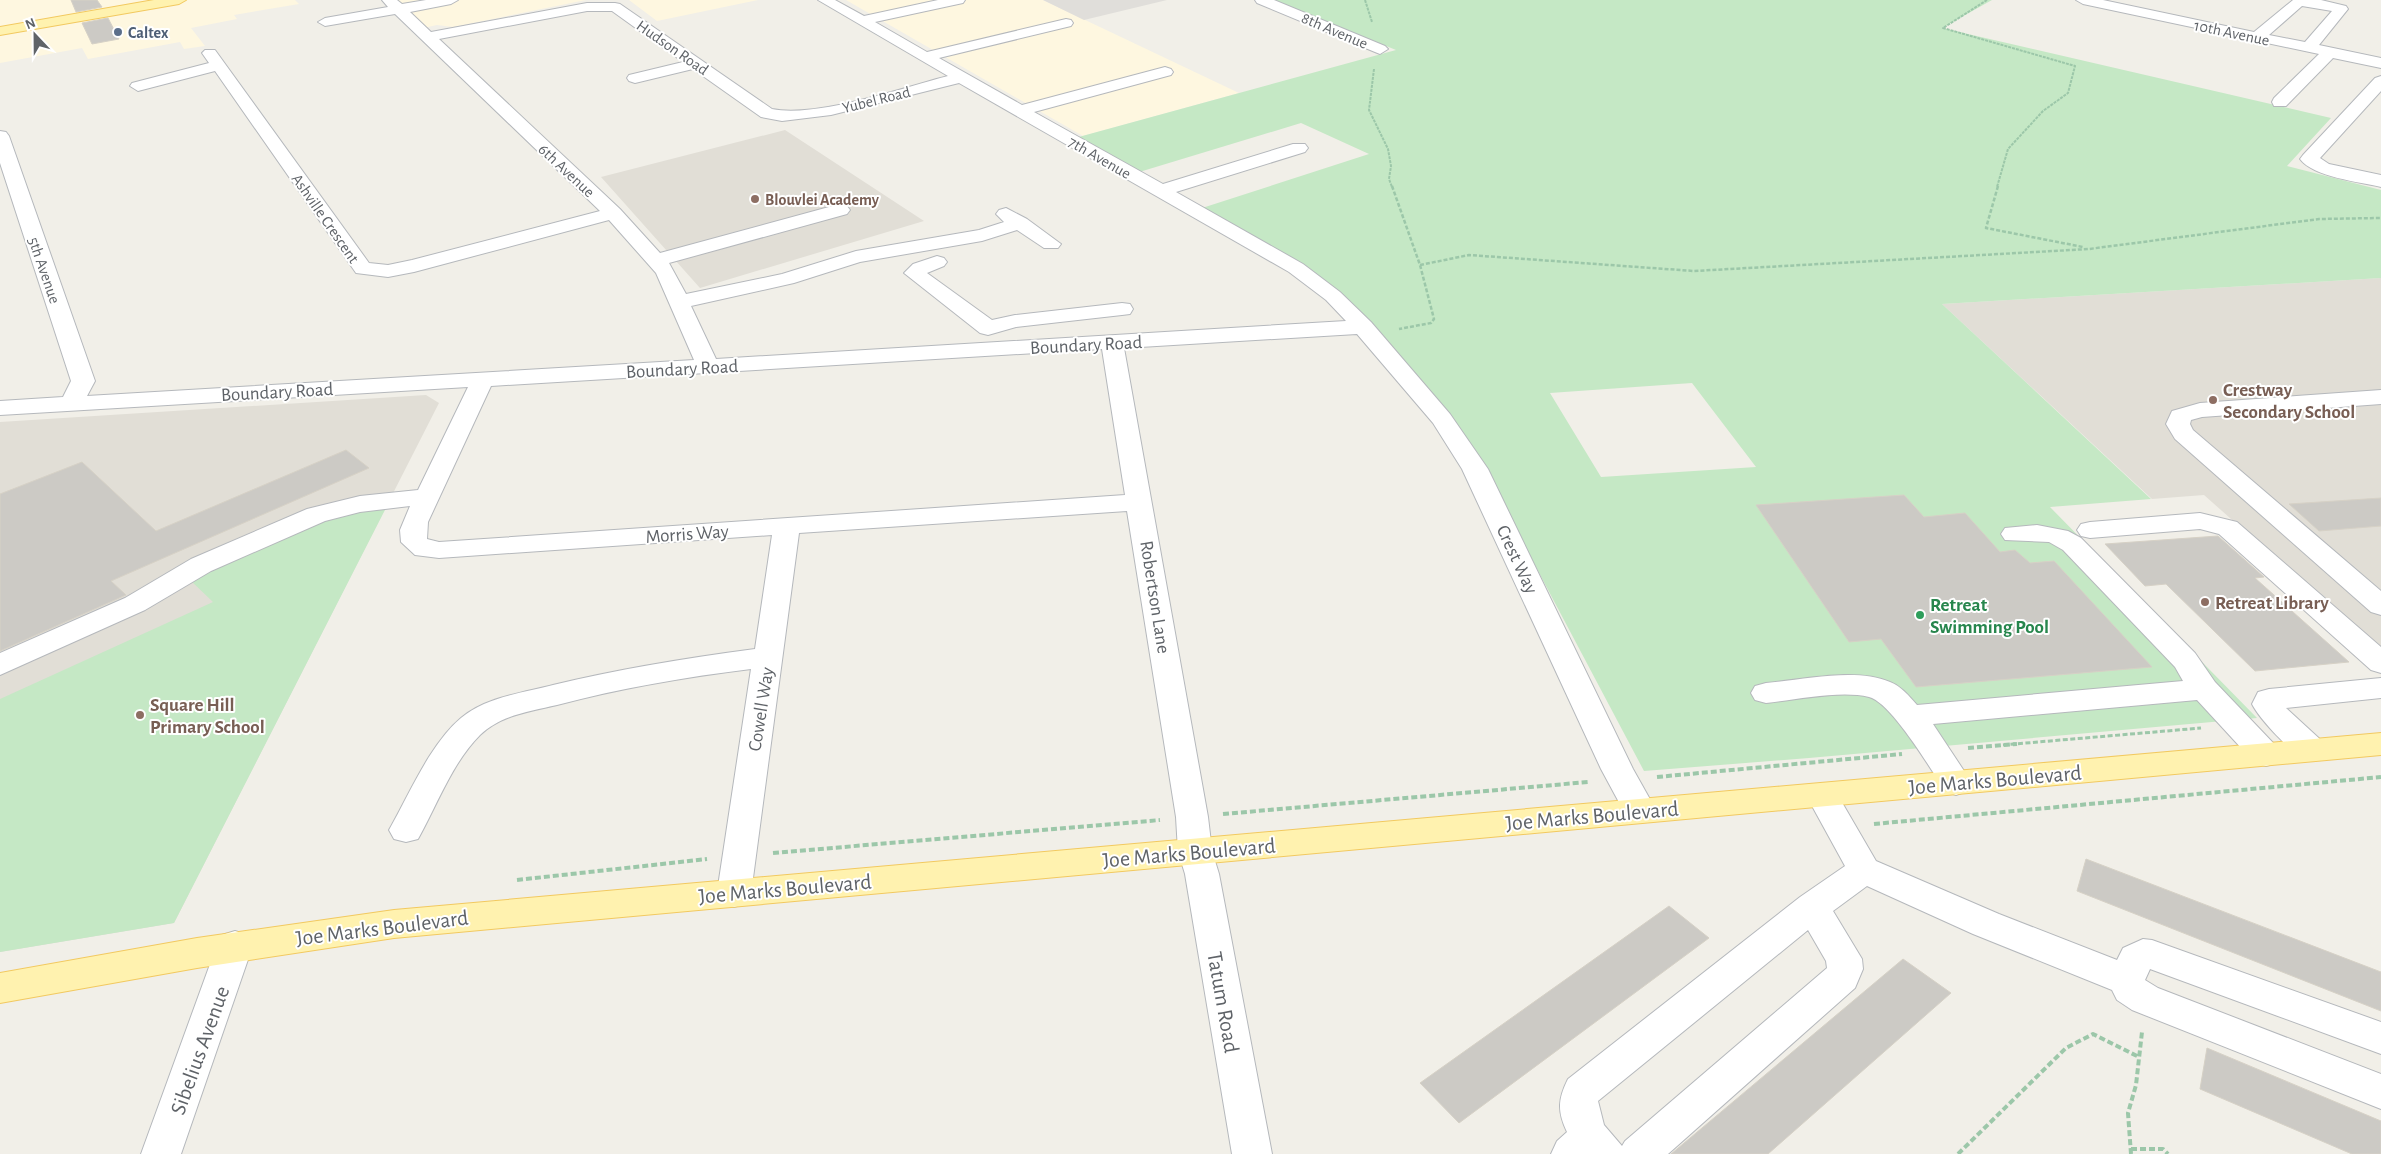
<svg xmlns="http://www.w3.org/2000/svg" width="2381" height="1154" viewBox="0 0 2381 1154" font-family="'Alegreya Sans',sans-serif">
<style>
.commercial{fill:#fef7e0}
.industrial{fill:#e0deda}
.education{fill:#e1ded6}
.green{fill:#c5e8c5;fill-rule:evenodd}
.building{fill:#cccac5;stroke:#d6d1c6}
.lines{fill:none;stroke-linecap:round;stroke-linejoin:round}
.minor-casing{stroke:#b5b8bc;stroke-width:2}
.major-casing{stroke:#f2c960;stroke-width:2}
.path-far3{stroke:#9cc7a9;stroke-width:2;stroke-dasharray:3 1;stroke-linecap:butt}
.path-far2{stroke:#9cc7a9;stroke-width:2.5;stroke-dasharray:4 2;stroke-linecap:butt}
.path-far1{stroke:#9cc7a9;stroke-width:3;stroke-dasharray:5 2.5;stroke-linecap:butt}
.path{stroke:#9cc7a9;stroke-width:4;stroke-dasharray:6 3;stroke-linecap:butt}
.minor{fill:#fff;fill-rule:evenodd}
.major{fill:#fff2af;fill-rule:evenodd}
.service-dot{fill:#5c6f8a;stroke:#fff;stroke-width:2}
.education-dot{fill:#8d6e63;stroke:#fff;stroke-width:2}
.leisure-dot{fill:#2e9e5b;stroke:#fff;stroke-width:2}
.labels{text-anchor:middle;stroke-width:4;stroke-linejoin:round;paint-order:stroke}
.far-street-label{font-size:16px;fill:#5f6368;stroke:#fff}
.far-service-label{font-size:16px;font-weight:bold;fill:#4e5e75;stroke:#fff;text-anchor:start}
.far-education-label{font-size:16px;font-weight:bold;fill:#785e54;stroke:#fff;text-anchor:start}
.street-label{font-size:19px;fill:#5f6368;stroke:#fff}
.education-label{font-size:19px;font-weight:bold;fill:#785e54;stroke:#fff;text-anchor:start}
.leisure-label{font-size:19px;font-weight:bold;fill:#27864d;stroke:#fff;text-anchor:start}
.near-street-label{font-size:22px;fill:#5f6368;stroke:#fff}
</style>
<rect width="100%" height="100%" fill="#f1efe8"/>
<!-- commercial -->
<path class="commercial" d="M0 0H295L299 4 234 15 237 19 191 28 205 46 184 49 180 42 88 59 82 48 0 63Z
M389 0H586L453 27 437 25 419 29Z
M629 0H758L657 21Z
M846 0H1043L1239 93 1083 136Z"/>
<!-- industrial -->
<path class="industrial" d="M1043 0H1167L1084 20Z"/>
<!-- education -->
<path class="education" d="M785 130 924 221 700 288 601 177Z
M2381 278V652L2204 495 2152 499 1942 304Z
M426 395 439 403 174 923 0 952V422Z"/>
<!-- green -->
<path class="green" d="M1274 0H1992L1942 28 2331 118 2287 166 2381 190V278L1942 304 2151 499 2050 507 2257 718 1809 758 1644 771 1483 467 1345 303 1199 209 1369 154 1301 123 1136 173 1075 138 1396 50ZM1692 383 1756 467 1601 477 1550 393Z
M387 506 174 923 0 952V699L213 602 189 579 317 521Z"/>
<!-- building -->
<path class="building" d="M71 0H97L102 7 76 12Z
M108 18 119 39 92 44 82 23Z
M346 450 369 468 111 581 126 595 0 651V494L82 462 156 531Z
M1904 495 1924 517 1965 513 2000 552 2015 550 2030 563 2054 561 2152 667 1916 687 1881 639 1849 642 1756 505Z
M2381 498V526L2319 531 2289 504Z
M2218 536 2264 577 2255 578 2349 662 2255 671 2166 584 2145 586 2105 544Z
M2086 859 2381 972V1011L2077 891Z
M1669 906 1709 938 1459 1123 1420 1083Z
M1903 959 1951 993 1768 1154H1671Z
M2207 1048 2381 1121V1154H2352L2200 1089Z"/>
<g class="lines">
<defs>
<path id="minor" d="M382 0H397L402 4 426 0H458L451 4 410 12 431 32 587 3H615L620 4 772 109C817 118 902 88 948 76L818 0H835L864 16 938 0H965L963 3 875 22 927 52 1066 19 1071 20 1073 23 1071 26 939 58 1022 105 1165 67 1171 69 1173 72 1171 75 1034 112 1163 184 1293 144H1305L1308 148 1305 152 1176 192 1303 264 1340 292 1371 322 1450 414 1488 469 1633 769 1656 810 1652 819 1640 822 1628 819 1601 769 1462 469 1433 423 1357 334 1124 348 1208 817 1212 851 1219 874 1272 1154H1232L1185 874 1178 851 1176 817 1127 511 799 533 751 893 746 903 734 907 722 903 717 893 751 669C686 677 621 688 557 705 531 711 501 715 480 735 452 763 437 805 418 839L406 842 394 839 389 830C409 795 430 744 461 718 486 697 522 693 553 685 619 669 686 658 755 649L772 535 439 558 415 555 401 542 400 530 410 506 360 512 325 521 211 571 145 610 0 675V653L125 598 191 559 307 509 360 496 418 490 468 387 0 415V401L63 397 71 381 0 163V131L6 132 9 136 95 381 87 396 694 360 656 273 609 220 414 272 388 277 356 273 215 71 138 91 130 86 132 83 209 63 202 53 205 50H215L369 263 388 265 412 260 600 211 395 14 325 26 318 22 325 18 388 7ZM587 11H612L683 62 629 75 627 78 629 81 635 83 693 69 761 117 782 121 831 115 959 83 1289 272 1326 300 1346 321 716 359 691 306 794 283 860 262 982 241 1017 230 1044 248H1058L1061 244 1027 219 1006 208 999 210 996 214 1004 222 979 230 856 251 782 274 686 294 669 263 847 214 850 210 847 206 840 204 660 253 620 209 439 39ZM1102 349 1125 495 439 542 427 539 428 522 491 386Z
M1255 0H1274L1385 46 1388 49 1380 54 1375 52 1257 3Z
M2076 0H2103L2254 32 2293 0H2321L2346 6 2348 9 2319 45 2381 58V68L2333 58 2286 106H2274L2272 102 2274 98 2319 54 2083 4ZM2302 6 2332 11 2305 42 2269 35Z
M2381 76V91L2320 158 2329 164 2381 175V187C2360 182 2313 177 2300 159L2303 155 2375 78Z
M937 256 944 258 947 262 944 266 927 273 992 320 1015 315 1122 303 1130 304 1133 309 1130 314 1122 315 1016 327 988 335 980 333 904 273 913 264Z
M2381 390V404L2202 417 2191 420 2190 424 2193 430 2381 591V615L2371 612 2175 439 2166 424 2172 411 2200 403Z
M2200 513 2237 522 2381 647V673L2371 670 2219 534 2200 529 2090 538 2081 536 2077 530 2081 524 2090 522Z
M2037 525 2068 531 2081 538 2195 653 2215 682 2277 747 2282 755 2277 763 2266 766 2255 763 2197 700 1933 724 1972 783 1967 791 1956 795 1945 791C1932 771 1891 702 1869 697 1840 690 1796 700 1766 703L1755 700 1751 693 1755 686 1766 683C1802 680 1856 667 1890 682 1901 686 1909 696 1917 705L2183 681 2175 667 2063 550 2049 542 2005 540 2001 534 2005 528Z
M2381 678V698L2286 708 2323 742 2328 750 2323 758C2320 759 2315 761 2312 761 2296 760 2259 718 2252 704L2258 692 2269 689Z
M1822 783 1833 787 1876 861 1999 914 2117 960 2123 948 2143 939 2152 940 2381 1022V1054L2150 969 2145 980 2158 988 2381 1074V1109L2132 1010 2117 1000 2112 990 1973 934 1867 886 1833 911 1862 959 1863 969 1855 988 1668 1154H1551L1557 1141 1567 1132C1557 1111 1558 1099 1568 1079L1800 897 1845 866 1806 795 1811 787ZM1808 930 1826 961 1827 968 1625 1141 1622 1146 1604 1125 1598 1101Z
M235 931 248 935 253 945 181 1154H141L217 945 222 935Z"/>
<path id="major" d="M154 0H186L179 4 0 35V27Z
M2381 733V755L394 938 197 968 0 1003V973L197 938 394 910Z"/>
</defs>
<!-- minor casing -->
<use href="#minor" class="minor-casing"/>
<!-- major casing -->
<use href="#major" class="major-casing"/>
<!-- path-far3 -->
<path class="path-far3" d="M1365 0 1372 22
M1987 0 1943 28 2075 66 2068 93 2043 111 2008 149 1997 187
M1374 69 1369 110 1388 149 1391 166 1389 179 1392 187"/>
<!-- path-far2 -->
<path class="path-far2" d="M1392 186 1420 265 1434 319 1431 323 1399 329
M1998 186 1986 228 2083 247
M1420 265 1469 255 1694 271 2089 249 2319 219 2381 218"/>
<!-- path-far1 -->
<path class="path-far1" d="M2003 745 2201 728"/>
<!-- path -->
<path class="path" d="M1968 748 2017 744
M1657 777 1902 754
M1223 814 1588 782
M1874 824 2381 777
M773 853 1160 820
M517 880 707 859
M2131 1149H2163L2168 1154
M1958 1154 2066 1048 2093 1034 2139 1057
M2131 1154 2128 1113 2136 1085 2142 1032"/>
<!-- minor -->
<use href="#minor" class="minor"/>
<!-- major -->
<use href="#major" class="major"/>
</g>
<!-- markers -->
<circle class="service-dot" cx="118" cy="32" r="5"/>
<g class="education-dot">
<circle cx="755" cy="199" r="5"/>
<circle cx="2213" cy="400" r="5"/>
<circle cx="2205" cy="602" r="5"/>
<circle cx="140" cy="715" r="5"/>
</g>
<circle class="leisure-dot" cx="1920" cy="615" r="5"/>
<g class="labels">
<!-- far-street labels -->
<g class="far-street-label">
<text transform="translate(1335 30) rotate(23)" y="6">8th Avenue</text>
<text transform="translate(2232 32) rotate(12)" y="6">10th Avenue</text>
<text transform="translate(673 47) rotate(35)" y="6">Hudson Road</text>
<text transform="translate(876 99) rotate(-14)" y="6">Yubel Road</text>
<text transform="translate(1100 157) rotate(30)" y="6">7th Avenue</text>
<text transform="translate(567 170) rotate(43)" y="6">6th Avenue</text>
<text transform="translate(326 218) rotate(55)" y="6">Ashville Crescent</text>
<text transform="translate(45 270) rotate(71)" y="6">5th Avenue</text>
</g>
<!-- far-service labels -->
<g class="far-service-label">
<text x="128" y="38">Caltex</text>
</g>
<!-- far-education labels -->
<g class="far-education-label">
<text x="765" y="205">Blouvlei Academy</text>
</g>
<!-- street labels -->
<g class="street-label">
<text transform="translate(1086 344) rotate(-3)" y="7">Boundary Road</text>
<text transform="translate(682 368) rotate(-3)" y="7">Boundary Road</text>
<text transform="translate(277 391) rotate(-3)" y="7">Boundary Road</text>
<text transform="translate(687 533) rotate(-4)" y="7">Morris Way</text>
<text transform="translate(1518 559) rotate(65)" y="7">Crest Way</text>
<text transform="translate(1156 597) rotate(81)" y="7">Robertson Lane</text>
<text transform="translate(760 709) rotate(-81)" y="7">Cowell Way</text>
</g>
<!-- education labels -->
<g class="education-label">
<text x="2223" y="396">Crestway<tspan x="2223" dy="22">Secondary School</tspan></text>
<text x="2215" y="609">Retreat Library</text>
<text x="150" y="711">Square Hill<tspan x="150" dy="22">Primary School</tspan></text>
</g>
<!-- leisure labels -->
<g class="leisure-label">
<text x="1930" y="611">Retreat<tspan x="1930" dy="22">Swimming Pool</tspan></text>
</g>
<!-- near-street labels -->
<g class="near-street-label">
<text transform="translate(1995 779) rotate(-5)" y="8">Joe Marks Boulevard</text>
<text transform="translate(1592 815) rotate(-5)" y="8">Joe Marks Boulevard</text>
<text transform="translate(1189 852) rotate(-5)" y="8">Joe Marks Boulevard</text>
<text transform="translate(785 888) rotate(-5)" y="8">Joe Marks Boulevard</text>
<text transform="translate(382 927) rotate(-7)" y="8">Joe Marks Boulevard</text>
<text transform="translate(1224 1002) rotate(80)" y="8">Tatum Road</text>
<text transform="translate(199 1050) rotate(-70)" y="8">Sibelius Avenue</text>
</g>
</g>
<!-- north arrow -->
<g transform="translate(35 35) rotate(338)" stroke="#ffffff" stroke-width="4" paint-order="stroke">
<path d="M0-4L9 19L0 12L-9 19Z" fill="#5f6368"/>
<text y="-8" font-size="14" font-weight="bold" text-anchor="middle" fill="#5f6368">N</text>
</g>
</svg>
